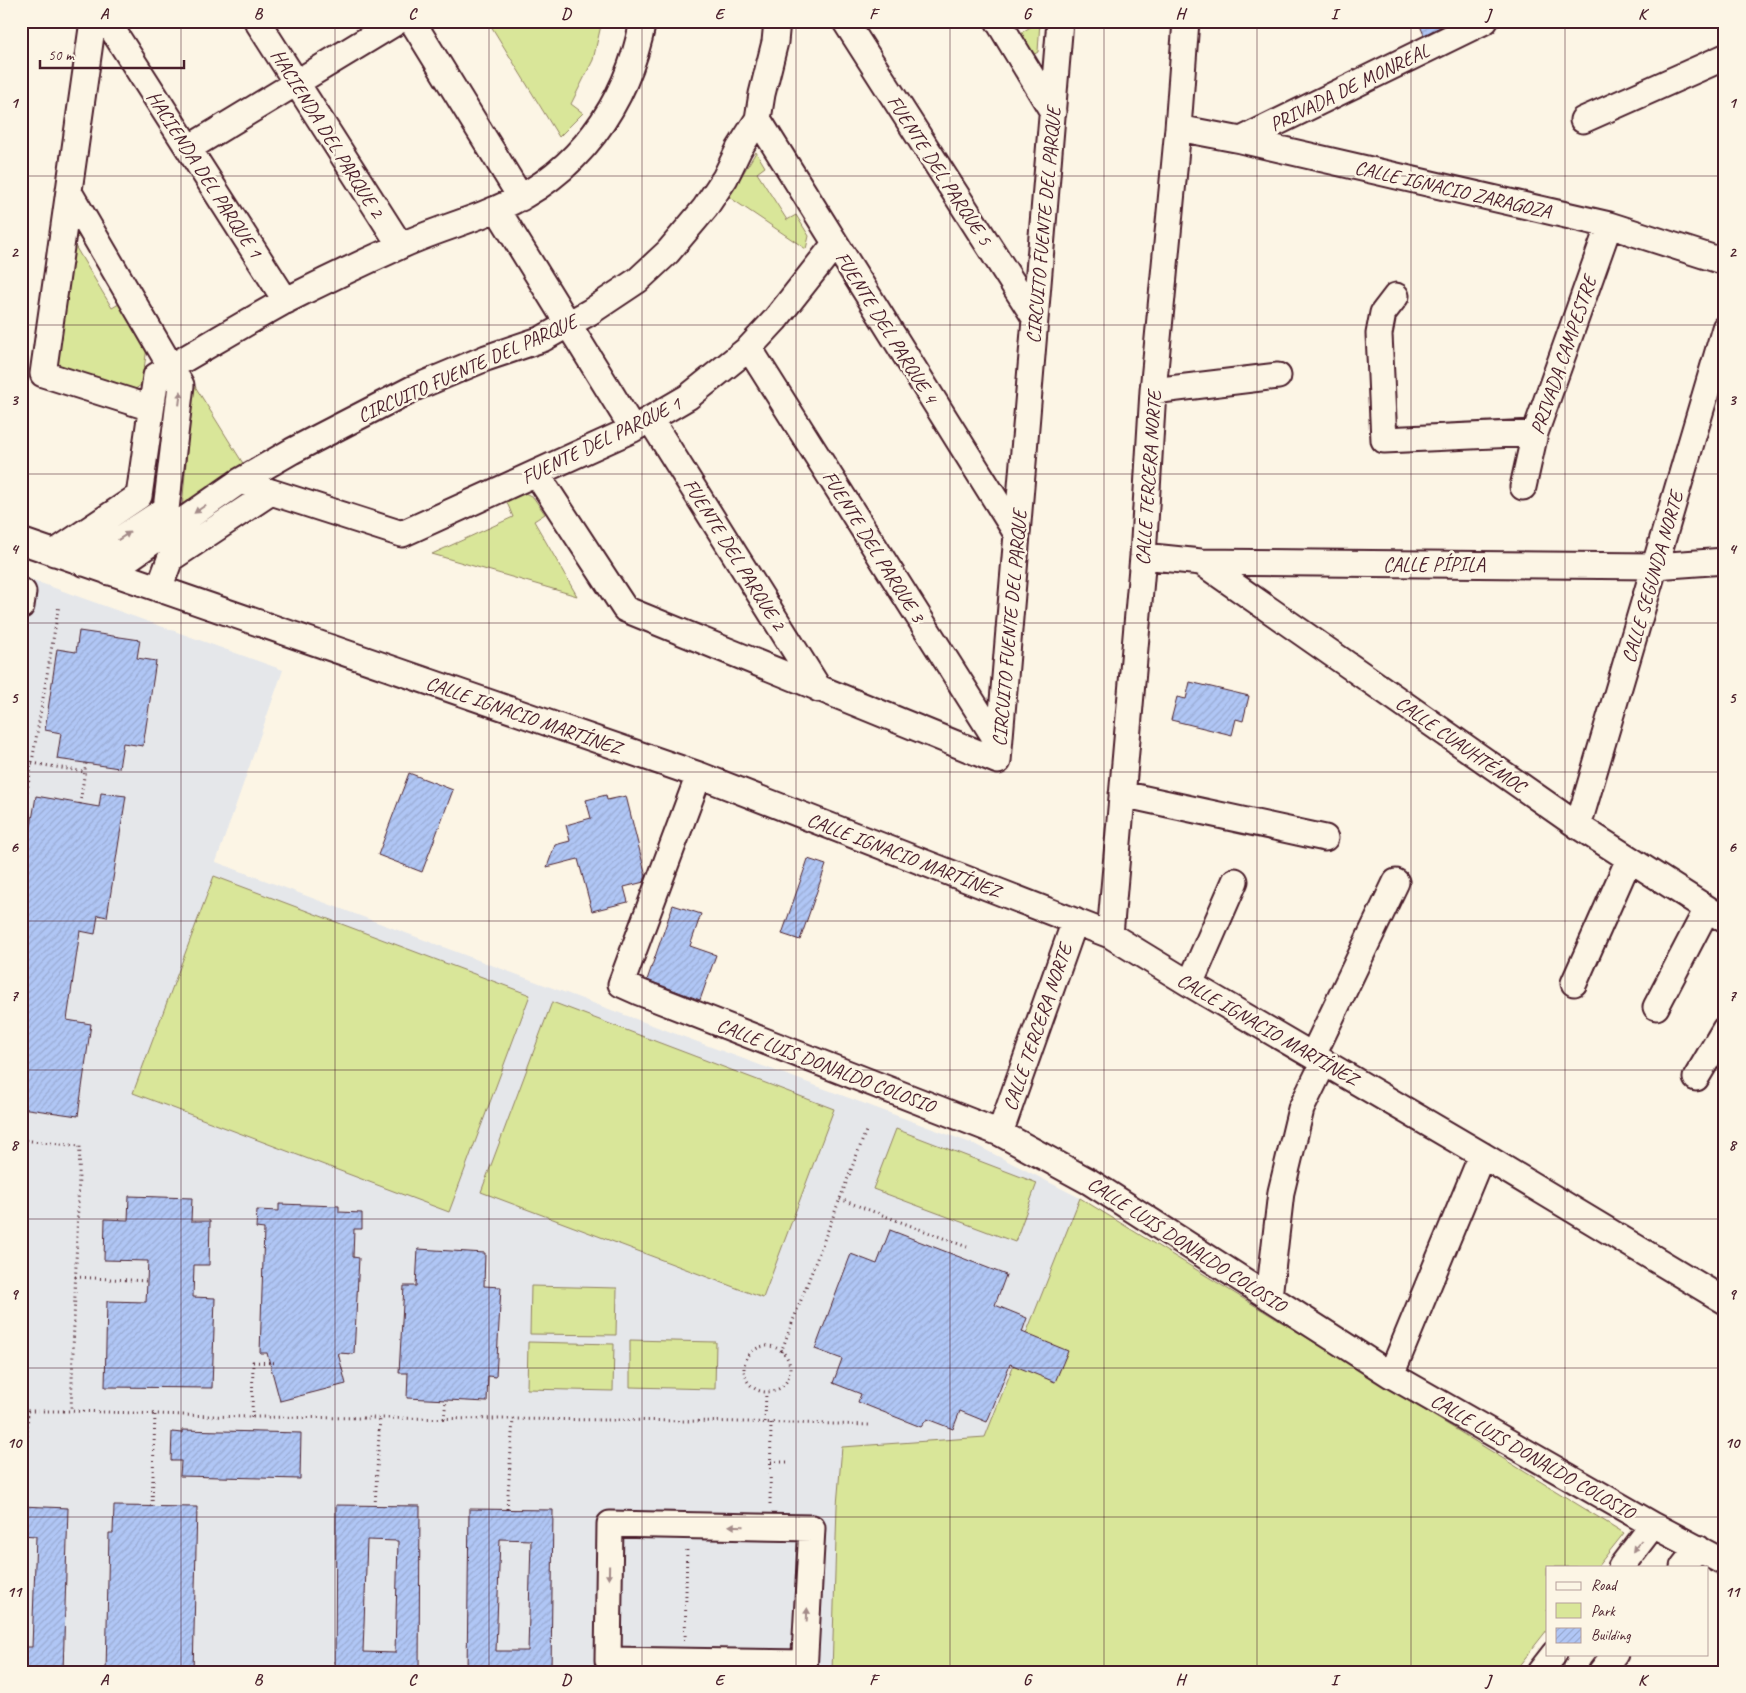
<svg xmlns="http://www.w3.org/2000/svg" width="1746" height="1693" viewBox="0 0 1746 1693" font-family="Caveat,sans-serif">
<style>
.built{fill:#e5e7ea}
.green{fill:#d9e699;stroke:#928262}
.building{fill:url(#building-hatch);stroke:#4a1f2b;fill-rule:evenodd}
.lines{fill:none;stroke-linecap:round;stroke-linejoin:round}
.minor-casing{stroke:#4a1f2b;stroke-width:29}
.path{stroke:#4a1f2b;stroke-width:3;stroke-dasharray:1 4;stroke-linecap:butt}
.minor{stroke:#fcf5e5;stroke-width:25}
.oneway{fill:#a38a88}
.grid{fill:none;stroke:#4a1f2b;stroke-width:1;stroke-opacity:0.55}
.labels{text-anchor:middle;stroke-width:5;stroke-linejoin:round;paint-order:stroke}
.street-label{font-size:20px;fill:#4a1f2b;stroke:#fcf5e5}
.neatline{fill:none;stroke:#4a1f2b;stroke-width:2}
.grid-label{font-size:16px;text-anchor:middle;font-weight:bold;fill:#4a1f2b}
</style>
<defs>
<pattern id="building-hatch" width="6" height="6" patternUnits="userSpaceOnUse" patternTransform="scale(1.25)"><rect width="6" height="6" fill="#b0c6f5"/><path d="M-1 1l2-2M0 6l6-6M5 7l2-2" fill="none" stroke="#99aad2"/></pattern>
</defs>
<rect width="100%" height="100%" fill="#fcf5e5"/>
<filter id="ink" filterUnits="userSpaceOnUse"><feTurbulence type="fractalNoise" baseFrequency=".02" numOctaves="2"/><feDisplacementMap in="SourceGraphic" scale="10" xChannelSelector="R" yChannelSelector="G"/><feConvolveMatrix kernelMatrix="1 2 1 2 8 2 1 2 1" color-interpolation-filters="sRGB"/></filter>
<g filter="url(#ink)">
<!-- built -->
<path class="built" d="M21 576 283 670 216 862 606 1008 976 1145 1080 1198 1624 1533 1597 1567H1547V1630L1514 1672H21Z"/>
<!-- green -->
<path class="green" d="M488 21H602L593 60 571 104 583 113 559 137Z
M1029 21H1040L1038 52 1033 55 1019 34 1032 26Z
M756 152 765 167 757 173 787 220 796 215 809 236 806 249 729 197Z
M74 229 83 234 72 241 112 308 124 301 148 340 142 384 133 391 53 367Z
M193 383 244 465 182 508Z
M523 492 533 497 545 514 534 521 577 596 432 554 513 517 506 500Z
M214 876 530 995 449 1212 133 1093Z
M552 1002 834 1109 763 1298 481 1192Z
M896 1129 1037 1183 1015 1242 873 1189Z
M1080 1198 1624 1533 1597 1567H1547V1630L1514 1672H832L837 1505 842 1447 985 1437Z
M531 1286 617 1288 616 1335 530 1334Z
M630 1340 716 1342 715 1389 630 1387Z
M528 1342 614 1344 613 1391 527 1389Z"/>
<!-- building -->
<path class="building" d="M1418 21H1452L1424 35Z
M79 631 140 640 137 658 156 661 143 746 123 743 119 768 57 759 61 733 45 730 57 649 76 652Z
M1190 682 1249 696 1243 721 1236 719 1232 735 1171 720 1177 697 1186 699Z
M409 773 453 790 422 872 378 855Z
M101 793 126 796 107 917 98 915 95 934 80 931 67 1020 91 1024 78 1116 21 1108V933L26 904 21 903V886L36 796 99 807Z
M606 795 607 800 626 796 646 876 644 882 624 887 628 902 592 911 578 859 547 867 555 845 570 841 566 825 591 818 586 800Z
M808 859 826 865 800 940 782 934Z
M673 905 701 914 690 946 716 955 700 1000 647 980Z
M129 1196 192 1198 191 1221H210L209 1265H194L193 1297 215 1298 212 1388 105 1387 107 1301 146 1302 148 1261 104 1260 105 1219 128 1220Z
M279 1204 339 1206V1212L362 1213V1229H354L353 1257 359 1258 354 1354 338 1353 346 1384 280 1401 267 1353H260L264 1229 256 1228 257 1210 279 1211Z
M890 1230 1006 1275 995 1305 1027 1318 1022 1332 1068 1351 1055 1382 1010 1364 987 1422 960 1411 953 1429 927 1419 921 1427 858 1402 861 1394 833 1383 842 1359 815 1349 851 1254 877 1264Z
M418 1249 485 1253 484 1286 501 1287 496 1377 488 1376 487 1402 407 1398 408 1373H399L404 1286H416Z
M182 1430 301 1433 300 1479 180 1476 181 1461H171L172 1432 182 1433Z
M336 1505 420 1506 419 1672H335ZM367 1540 398 1541 395 1653 363 1652Z
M21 1506 68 1508 63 1672H21V1647H32L36 1536 21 1535Z
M114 1506 197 1507 193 1672H106L109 1533H113Z
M469 1509 553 1510 551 1672H467ZM500 1539 531 1540 528 1651H496Z"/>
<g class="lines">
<defs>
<path id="minor" d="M93 21 43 374 151 408
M107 21 286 301
M257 21 400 245
M412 21 521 198
M845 21 1035 318
M998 21 1053 112
M758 119 1017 534
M1583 120 1725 57
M1178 128 1241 140 1609 225 1725 262
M1241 140 1485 21
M189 148 398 21
M69 192 171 367C209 345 247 322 285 301 322 282 360 264 398 247 429 232 464 223 496 209 577 176 627 105 643 21
M497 209 633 429
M1396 296 1383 313 1379 334 1384 440 1535 433
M749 348 999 744
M1153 391 1278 376
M650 419 819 689
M536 473 625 609 998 761 1060 21
M240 481 271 492 402 534 633 429 688 397 749 348 775 320 835 244
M1523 487 1535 433 1609 225
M21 541 699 775 1110 935 1190 984 1482 1155 1725 1301
M54 553 139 496 156 376 171 367 181 385 166 509 83 563
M1143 556 1201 562 1655 566 1725 561
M1201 562 1578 826 1725 920
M109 572 240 481 292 451 412 389 486 358 542 339 590 312 638 280 668 252 705 208 725 178 739 149 758 119 762 94 775 42 777 21
M159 589 170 559 271 492
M21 592H23L21 606
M699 775 621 984 639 992 1000 1133 1090 1182 1391 1375 1653 1525 1725 1563
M1122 794 1325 838
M1578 826 1725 328
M1110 935 1143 556 1153 391 1178 128 1186 21
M1574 983 1629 859
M1190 984 1235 881
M1656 1007 1707 909
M1313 1055 1396 882
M1696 1078 1725 1029
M1000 1133 1075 921
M1269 1297 1281 1192 1301 1109 1324 1062
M1391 1375 1482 1155
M1621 1567 1653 1525
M1683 1567 1698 1548
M804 1672 812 1528 610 1524 608 1660 804 1663
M1540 1672 1554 1654
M1601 1672 1615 1654"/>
</defs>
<!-- minor casing -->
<use href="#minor" class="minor-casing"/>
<!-- path -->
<path class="path" d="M32 763 85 772
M80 804 86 763
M21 826 59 605
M21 1140 80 1146 71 1411
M840 1199 967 1247
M75 1277 147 1281
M744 1369a23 23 0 1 1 46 0a23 23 0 1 1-46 0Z
M781 1352 866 1131
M252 1417 253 1362 278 1363
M444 1419 446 1400
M765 1422 766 1392
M771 1462H790
M770 1504 771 1422
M24 1506 28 1411C103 1410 178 1416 253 1417 459 1419 665 1419 871 1425
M152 1506 155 1415
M375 1506 380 1417
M507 1509 513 1419
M685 1641 687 1547"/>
<!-- minor -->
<use href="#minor" class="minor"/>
</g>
<!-- one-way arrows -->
<defs><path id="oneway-solid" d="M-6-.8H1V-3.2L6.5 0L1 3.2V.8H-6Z" transform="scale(1.25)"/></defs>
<g class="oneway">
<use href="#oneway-solid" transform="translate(180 398) rotate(-83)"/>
<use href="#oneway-solid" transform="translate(200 509) rotate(145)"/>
<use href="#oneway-solid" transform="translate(124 536) rotate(-33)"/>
<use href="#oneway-solid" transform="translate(736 1526) rotate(-179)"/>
<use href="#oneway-solid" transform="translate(1637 1546) rotate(128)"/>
<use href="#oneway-solid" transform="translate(609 1573) rotate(91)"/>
<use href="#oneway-solid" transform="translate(807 1615) rotate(-87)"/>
</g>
</g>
<!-- grid -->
<path class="grid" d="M181 21V1672M335 21V1672M489 21V1672M642 21V1672M796 21V1672M950 21V1672M1104 21V1672M1257 21V1672M1411 21V1672M1565 21V1567M21 176H1725M21 325H1725M21 474H1725M21 623H1725M21 772H1725M21 921H1725M21 1070H1725M21 1219H1725M21 1368H1725M21 1517H1725M1565 1654V1672"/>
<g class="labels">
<!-- street labels -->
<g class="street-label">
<text transform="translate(1349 87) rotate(-26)" y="7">PRIVADA DE MONREAL</text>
<text transform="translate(328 133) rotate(58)" y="7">HACIENDA DEL PARQUE 2</text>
<text transform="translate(940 170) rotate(57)" y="7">FUENTE DEL PARQUE 5</text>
<text transform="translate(205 174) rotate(57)" y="7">HACIENDA DEL PARQUE 1</text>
<text transform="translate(1453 189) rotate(13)" y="7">CALLE IGNACIO ZARAGOZA</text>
<text transform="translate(1043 225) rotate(-85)" y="7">CIRCUITO FUENTE DEL PARQUE</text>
<text transform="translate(887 327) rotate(58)" y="7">FUENTE DEL PARQUE 4</text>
<text transform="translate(1563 355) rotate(-71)" y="7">PRIVADA CAMPESTRE</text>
<text transform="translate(467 368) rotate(-24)" y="7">CIRCUITO FUENTE DEL PARQUE</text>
<text transform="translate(601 440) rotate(-26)" y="7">FUENTE DEL PARQUE 1</text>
<text transform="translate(1148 478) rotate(-86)" y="7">CALLE TERCERA NORTE</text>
<text transform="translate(874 546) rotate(58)" y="7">FUENTE DEL PARQUE 3</text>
<text transform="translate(735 554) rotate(58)" y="7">FUENTE DEL PARQUE 2</text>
<text x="1434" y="571">CALLE PÍPILA</text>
<text transform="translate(1652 577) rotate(-74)" y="7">CALLE SEGUNDA NORTE</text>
<text transform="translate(1009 628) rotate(-85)" y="7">CIRCUITO FUENTE DEL PARQUE</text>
<text transform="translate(524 715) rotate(19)" y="7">CALLE IGNACIO MARTÍNEZ</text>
<text transform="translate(1461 744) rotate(35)" y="7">CALLE CUAUHTÉMOC</text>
<text transform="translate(904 855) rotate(21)" y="7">CALLE IGNACIO MARTÍNEZ</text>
<text transform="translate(1037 1027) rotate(-71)" y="7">CALLE TERCERA NORTE</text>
<text transform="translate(1268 1029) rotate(30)" y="7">CALLE IGNACIO MARTÍNEZ</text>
<text transform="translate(826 1065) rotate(21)" y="7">CALLE LUIS DONALDO COLOSIO</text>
<text transform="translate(1187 1244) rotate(33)" y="7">CALLE LUIS DONALDO COLOSIO</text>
<text transform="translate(1533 1456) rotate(30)" y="7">CALLE LUIS DONALDO COLOSIO</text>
</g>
</g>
<!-- margin -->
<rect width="1746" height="1693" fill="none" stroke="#fcf5e5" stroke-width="55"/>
<!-- legend -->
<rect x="1546" y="1566" width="162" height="90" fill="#fcf5e5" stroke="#b59f9b"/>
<rect x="1556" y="1582" width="25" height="8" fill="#fcf5e5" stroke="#b59f9b"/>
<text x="1591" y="1590" font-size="15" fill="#4a1f2b">Road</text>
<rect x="1556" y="1603" width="25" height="15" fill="#d9e699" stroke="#b59f9b"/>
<text x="1591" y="1616" font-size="15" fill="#4a1f2b">Park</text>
<rect x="1556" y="1628" width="25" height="15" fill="url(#building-hatch)" stroke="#b59f9b"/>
<text x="1591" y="1640" font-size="15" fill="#4a1f2b">Building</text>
<!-- scale -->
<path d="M40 60v8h144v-8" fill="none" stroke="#4a1f2b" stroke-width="2.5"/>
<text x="48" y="60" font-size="15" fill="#4a1f2b" stroke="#fcf5e5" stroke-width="4" paint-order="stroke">50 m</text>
<rect x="28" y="28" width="1690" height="1638" class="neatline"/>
<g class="grid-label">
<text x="104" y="19">A</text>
<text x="258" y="19">B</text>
<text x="412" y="19">C</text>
<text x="566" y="19">D</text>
<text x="719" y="19">E</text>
<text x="873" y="19">F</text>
<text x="1027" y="19">G</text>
<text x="1180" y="19">H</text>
<text x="1334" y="19">I</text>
<text x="1488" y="19">J</text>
<text x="1642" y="19">K</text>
<text x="14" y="108">1</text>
<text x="1732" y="108">1</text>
<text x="14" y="257">2</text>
<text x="1732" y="257">2</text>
<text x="14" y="405">3</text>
<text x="1732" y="405">3</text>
<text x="14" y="554">4</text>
<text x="1732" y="554">4</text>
<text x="14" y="703">5</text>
<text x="1732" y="703">5</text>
<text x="14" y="852">6</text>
<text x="1732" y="852">6</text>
<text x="14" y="1001">7</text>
<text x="1732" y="1001">7</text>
<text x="14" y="1150">8</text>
<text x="1732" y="1150">8</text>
<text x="14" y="1299">9</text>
<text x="1732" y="1299">9</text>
<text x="14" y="1448">10</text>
<text x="1732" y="1448">10</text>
<text x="14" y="1597">11</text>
<text x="1732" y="1597">11</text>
<text x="104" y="1685">A</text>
<text x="258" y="1685">B</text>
<text x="412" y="1685">C</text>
<text x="566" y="1685">D</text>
<text x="719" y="1685">E</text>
<text x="873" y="1685">F</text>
<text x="1027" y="1685">G</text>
<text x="1180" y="1685">H</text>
<text x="1334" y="1685">I</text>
<text x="1488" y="1685">J</text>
<text x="1642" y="1685">K</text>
</g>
</svg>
